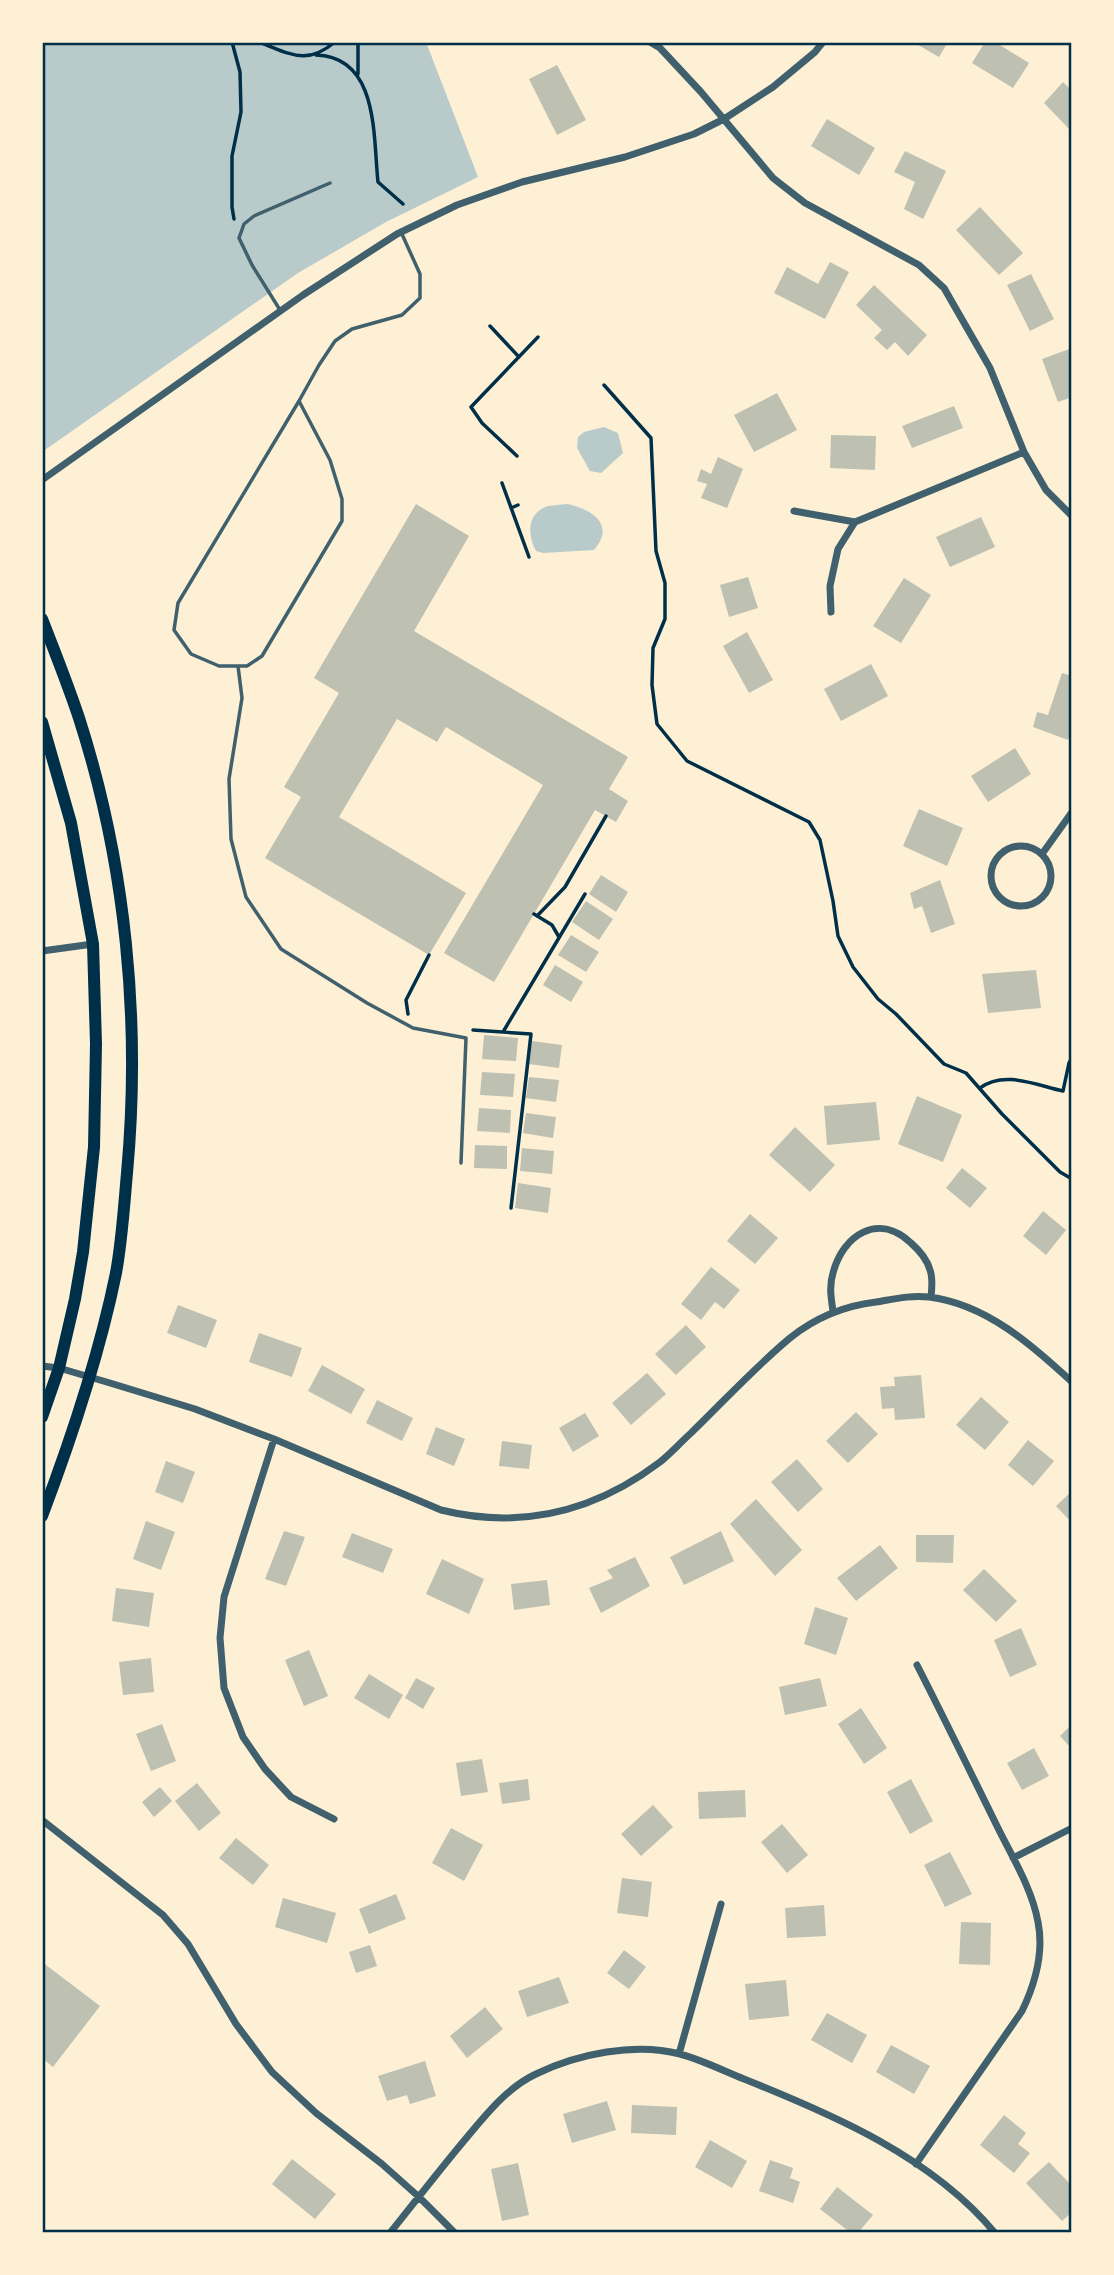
<svg xmlns="http://www.w3.org/2000/svg" width="1114" height="2275" viewBox="0 0 1114 2275" font-family="'Titillium Web',sans-serif">
<style>
.green{fill:#b9caca}
.building{fill:#bec0b2}
.lines{fill:none;stroke-linecap:round;stroke-linejoin:round}
.path{stroke:#003049;stroke-width:3.5}
.service{stroke:#3f606c;stroke-width:3.5}
.minor{stroke:#3f606c;stroke-width:7}
.primary{stroke:#003049;stroke-width:12}
.neatline{fill:none;stroke:#003049;stroke-width:2.5}
</style>
<rect width="100%" height="100%" fill="#fdf0d5"/>
<!-- green -->
<path class="green" d="M42 42H426L478 177 386 222 298 273 42 452Z
M604 427 618 433 623 453 601 473 590 471 577 448 578 437 584 432Z
M567 504C592 509 616 525 594 550L543 553 536 551C528 536 526 516 545 507 551 505 561 505 567 504Z"/>
<!-- building -->
<path class="building" d="M913 42H948L939 57Z
M985 42H995L1029 63 1013 88 972 63Z
M557 65 586 120 557 135 529 79Z
M1063 82 1072 91V132L1044 103Z
M827 119 875 148 859 175 811 146Z
M905 151 946 171 923 219 904 209 915 182 894 172Z
M980 207 1023 253 999 275 956 230Z
M830 262 849 272 825 319 774 293 787 267 818 284Z
M1031 274 1054 319 1030 331 1007 285Z
M874 285 927 335 908 356 895 342 887 350 874 338 882 330 856 305Z
M1072 348V397L1058 402 1042 359Z
M777 393 797 430 754 452 734 415Z
M954 406 963 428 912 448 902 426Z
M831 435 876 436 875 470 830 468Z
M718 457 743 469 727 508 701 498 707 484 697 481 701 469 711 474Z
M416 504 469 536 414 631 628 757 609 789 628 801 616 822 595 810 494 982 444 953 543 785 446 727 437 742 397 719 339 817 466 893 429 955 265 858 301 797 284 787 339 693 314 678Z
M981 517 995 547 950 567 936 537Z
M748 577 758 608 729 617 720 585Z
M904 578 931 595 901 643 873 626Z
M747 632 773 680 749 693 723 646Z
M871 664 888 696 841 721 824 689Z
M1062 673 1072 676V728L1068 740 1033 727 1037 712 1048 715Z
M1015 748 1031 774 988 802 971 776Z
M919 809 963 828 947 866 903 846Z
M601 875 628 892 616 912 589 894Z
M940 880 955 924 931 933 922 906 914 909 910 893Z
M586 901 613 919 599 940 572 922Z
M571 935 599 952 586 972 558 955Z
M555 965 583 982 571 1002 543 985Z
M1036 970 1041 1008 988 1013 982 974Z
M484 1035 518 1038 516 1061 482 1059Z
M532 1041 562 1045 559 1068 529 1064Z
M482 1072 515 1074 513 1097 480 1095Z
M529 1077 559 1080 556 1102 526 1098Z
M917 1096 962 1115 943 1162 898 1144Z
M876 1102 880 1140 827 1145 824 1106Z
M479 1108 511 1110 510 1133 477 1131Z
M526 1113 556 1117 553 1138 523 1133Z
M795 1127 835 1165 810 1192 769 1155Z
M475 1145 507 1146V1169L474 1168Z
M522 1148 554 1151 552 1174 520 1171Z
M962 1168 987 1188 970 1208 946 1188Z
M518 1183 551 1188 548 1213 515 1208Z
M1043 1211 1066 1230 1046 1255 1023 1236Z
M750 1214 778 1238 755 1264 727 1241Z
M711 1267 740 1290 724 1309 715 1302 701 1320 681 1304Z
M178 1305 217 1320 206 1348 167 1333Z
M686 1325 706 1347 676 1375 655 1354Z
M259 1333 302 1348 292 1377 249 1362Z
M322 1365 365 1389 351 1414 308 1391Z
M647 1373 666 1394 631 1425 612 1403Z
M921 1375 925 1418 895 1420 894 1408 882 1409 880 1387 895 1386 894 1377Z
M981 1397 1009 1422 985 1450 956 1425Z
M377 1400 413 1418 402 1441 366 1423Z
M856 1412 878 1434 848 1463 826 1441Z
M585 1413 599 1436 573 1452 559 1428Z
M436 1427 465 1439 454 1466 426 1454Z
M1028 1440 1054 1461 1033 1486 1008 1465Z
M502 1441 532 1445 529 1469 499 1466Z
M797 1459 823 1489 798 1512 771 1482Z
M166 1461 195 1472 183 1503 155 1492Z
M1072 1491V1523L1056 1506Z
M756 1499 802 1550 775 1576 730 1524Z
M146 1521 175 1532 161 1570 133 1559Z
M284 1531 305 1537 286 1586 265 1579Z
M721 1531 734 1561 684 1585 670 1557Z
M352 1533 393 1549 383 1573 342 1557Z
M916 1535H954L953 1563 916 1562Z
M880 1545 898 1568 856 1601 837 1578Z
M635 1557 650 1586 601 1613 589 1588 613 1578 607 1570Z
M442 1559 484 1579 469 1614 426 1594Z
M984 1569 1017 1601 996 1622 963 1590Z
M547 1580 550 1605 514 1610 511 1584Z
M116 1588 154 1593 149 1627 112 1621Z
M815 1607 848 1618 836 1655 804 1644Z
M1021 1628 1037 1665 1010 1677 994 1640Z
M309 1650 328 1696 304 1706 285 1660Z
M151 1658 154 1692 123 1695 119 1662Z
M369 1674 403 1695 389 1719 354 1698Z
M416 1678 435 1688 423 1709 405 1698Z
M820 1678 827 1706 785 1715 779 1687Z
M861 1708 887 1748 864 1764 838 1724Z
M162 1724 176 1761 151 1771 136 1734Z
M1072 1724V1749L1060 1736Z
M1034 1748 1049 1776 1022 1790 1007 1763Z
M482 1759 488 1792 461 1796 456 1763Z
M528 1779 530 1800 502 1804 499 1783Z
M911 1779 933 1821 910 1834 887 1792Z
M197 1783 221 1813 199 1831 175 1801Z
M160 1787 172 1801 154 1817 142 1802Z
M745 1790 746 1817 699 1819 698 1792Z
M653 1805 673 1827 641 1856 621 1834Z
M782 1824 808 1855 787 1873 761 1842Z
M451 1828 483 1845 464 1881 432 1863Z
M236 1838 269 1865 253 1885 219 1858Z
M950 1852 972 1894 945 1907 924 1865Z
M622 1878 652 1882 648 1917 617 1913Z
M396 1894 406 1919 369 1934 359 1909Z
M283 1898 336 1913 327 1943 275 1927Z
M824 1905 826 1936 787 1938 785 1908Z
M961 1922 991 1923 990 1965 959 1964Z
M370 1945 377 1966 356 1973 349 1952Z
M624 1950 646 1967 629 1989 607 1973Z
M42 1962 100 2006 53 2067 42 2058Z
M559 1977 569 2003 527 2017 518 1991Z
M786 1980 789 2016 749 2020 745 1984Z
M485 2007 503 2029 467 2058 450 2036Z
M827 2013 867 2035 852 2063 811 2040Z
M891 2045 930 2066 914 2094 876 2072Z
M425 2061 436 2096 410 2104 407 2095 387 2101 378 2076Z
M607 2101 616 2130 572 2143 563 2114Z
M632 2105 677 2107 676 2135 631 2133Z
M1004 2115 1026 2133 1018 2144 1030 2153 1014 2173 980 2145Z
M710 2140 747 2161 732 2188 695 2167Z
M292 2159 336 2194 315 2219 272 2184Z
M770 2160 793 2168 790 2178 800 2182 793 2203 759 2191Z
M1049 2162 1072 2186V2212L1062 2221 1026 2183Z
M518 2163 529 2215 502 2221 491 2169Z
M837 2187 873 2215 858 2233H851L820 2209Z"/>
<g class="lines">
<!-- path -->
<path class="path" d="M232 42 240 72 241 112 232 156V207L234 219
M259 42C291 54 306 66 335 42
M358 42V74
M316 55C379 57 373 136 378 182L403 204
M490 326 519 357
M604 385 651 438 656 551 665 583V619L653 648 652 685 657 724 687 761 809 822 820 840 833 901 838 936 853 967 878 999 896 1014 944 1064 966 1073 1002 1114 1060 1172 1072 1179
M517 456 482 423 471 407 538 337
M502 483 529 557
M511 508 518 505
M534 914 552 925 559 937
M537 916 565 887 606 816
M408 1014 406 1000 429 955
M473 1030 531 1034 511 1208
M503 1032 585 894
M980 1088C1004 1070 1036 1085 1063 1091L1069 1063 1072 1058"/>
<!-- service -->
<path class="service" d="M280 310 252 265 239 238 244 224 254 216 330 183
M299 401 330 460 342 499V521L262 656 247 666H219L191 654 174 630 178 603 299 401 319 365 335 341 352 329 402 315 420 298V274L401 232
M238 666 242 698 229 779 231 839 246 897 281 949 367 1003 413 1028 466 1038 461 1163"/>
<!-- minor -->
<path class="minor" d="M650 42 660 48 701 92 773 178 805 203 919 265 944 288 990 368 1024 452 1046 490 1072 516
M42 480 303 295 397 234 457 205 522 182 625 157 694 134 724 119 773 87 815 52 823 42
M794 511 855 522
M831 612 830 586 838 549 855 522 1024 452
M991 876a30 30 0 1 1 60 0a30 30 0 1 1-60 0Z
M1042 854 1072 812
M42 951 93 944
M833 1311C831 1298 829 1286 833 1273 843 1235 878 1212 911 1243 919 1250 927 1259 930 1270 933 1278 932 1288 931 1297
M42 1366 59 1368 110 1383 195 1409 274 1439 441 1510C522 1530 594 1512 660 1462 671 1453 680 1443 691 1433 723 1402 755 1367 790 1338 816 1317 843 1306 876 1302 894 1299 911 1295 929 1297 986 1304 1032 1345 1072 1382
M274 1439 224 1597 220 1638 224 1688 243 1737 265 1769 291 1797 334 1819
M42 1820 163 1915 188 1944 236 2024 272 2072 316 2113 382 2164 419 2197 455 2233
M1013 1858 1072 1828
M679 2054 721 1904
M916 2164 1022 2011C1035 1984 1044 1952 1038 1922 1032 1888 1011 1855 996 1824 970 1771 944 1718 917 1665
M390 2233C414 2203 438 2172 463 2142 484 2117 506 2088 536 2074 577 2054 635 2042 680 2054 702 2060 724 2071 744 2079 834 2115 932 2157 995 2233"/>
<!-- primary -->
<path class="primary" d="M42 619C55 652 68 685 79 718 126 864 141 1021 127 1173 124 1206 122 1240 116 1273 99 1356 72 1437 42 1516
M42 722 71 823 93 944 96 1044 94 1147 83 1252 75 1299 59 1368 42 1417"/>
</g>
<!-- border -->
<rect width="1114" height="2275" fill="none" stroke="#fdf0d5" stroke-width="88"/>
<rect x="44" y="44" width="1026" height="2187" class="neatline"/>
</svg>
